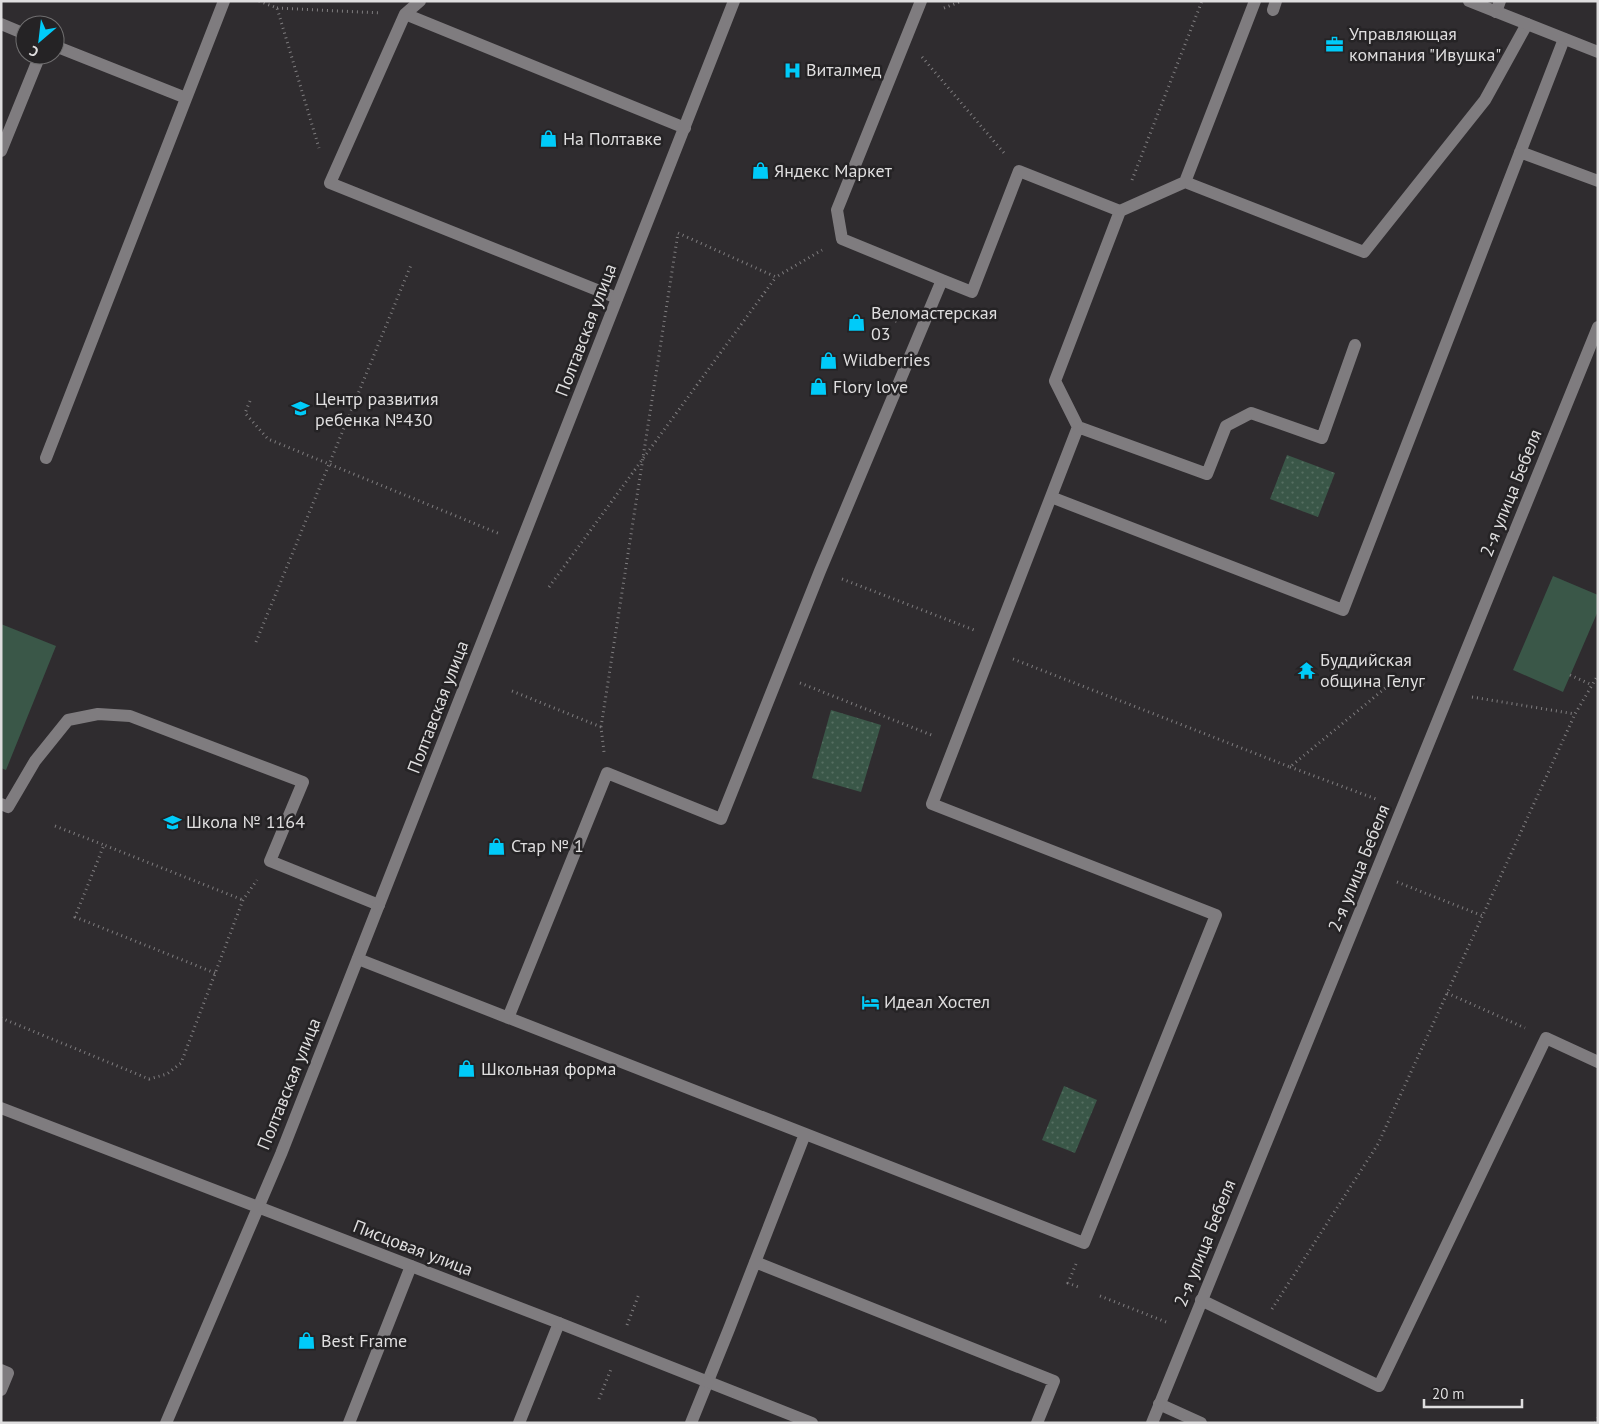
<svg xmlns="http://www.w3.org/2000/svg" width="1599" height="1424" viewBox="0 0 1599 1424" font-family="'PT Sans',sans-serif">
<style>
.grass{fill:url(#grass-dots)}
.pitch{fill:#3a5748}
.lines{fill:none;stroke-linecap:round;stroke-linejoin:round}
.path{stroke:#7f7d7f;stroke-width:3;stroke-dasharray:1 4;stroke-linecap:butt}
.lane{stroke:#7f7c7f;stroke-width:12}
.street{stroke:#7f7c7f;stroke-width:12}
.labels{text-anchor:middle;stroke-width:5;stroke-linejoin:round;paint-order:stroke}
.poi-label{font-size:18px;fill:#dfdedf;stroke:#252325;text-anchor:start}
.street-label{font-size:18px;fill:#dfdedf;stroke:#252325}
</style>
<defs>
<pattern id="grass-dots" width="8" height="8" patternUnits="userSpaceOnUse" patternTransform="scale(1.25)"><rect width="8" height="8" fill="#3a5748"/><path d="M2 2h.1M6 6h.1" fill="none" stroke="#566f62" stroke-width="1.8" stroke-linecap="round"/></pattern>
</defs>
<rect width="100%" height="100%" fill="#2f2c2f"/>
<!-- grass -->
<path class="grass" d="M1287 455 1335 473 1318 517 1270 499Z
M831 710 881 725 861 792 812 778Z
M1064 1086 1097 1100 1075 1153 1042 1140Z"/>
<!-- pitch -->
<path class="pitch" d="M1553 576 1598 595V611L1563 692 1513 670Z
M1 624 56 646 6 770 1 768Z"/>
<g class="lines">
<!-- path -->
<path class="path" d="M259 1 277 8 319 148
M277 8 381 13
M944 8 962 1
M922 57 1004 153
M1132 180 1202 1
M882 315 900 323
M250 401 245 413 268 439 500 534
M842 579 974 630
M549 587 776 277
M256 642 411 265
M1013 659 1290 767 1389 685 1422 684 1427 686
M1570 675 1592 685
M800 683 934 736
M512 691 601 727 604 752
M1472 697 1575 714 1598 675
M601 727 678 233 776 277 822 250
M1290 767 1376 799
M55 826 104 845
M1397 882 1483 916
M215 973 75 917 104 845 243 900
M1447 993 1525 1028
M1 1018 149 1079 167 1074 181 1063 243 900 257 880
M1076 1264 1068 1283 1081 1288
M1100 1296 1166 1322
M1272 1309 1378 1144 1575 714
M627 1325 639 1294
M599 1399 611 1369
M1595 1423 1598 1418"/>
<!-- lane -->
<path class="lane" d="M420 1 405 14 330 183 617 298
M1273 10 1276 1
M1496 12 1500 1
M405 14 685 128
M1 24 25 34
M55 46 186 98
M1 151 40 55
M1520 152 1598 181
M1185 182 1364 252 1485 100 1527 24
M942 280 972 292 1019 171 1120 211
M1078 427 1207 474 1226 426 1251 413 1322 438 1355 345
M46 458 224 1
M1051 497 1343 610 1564 39
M1 804 8 807 35 761 68 720 98 714 130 716 303 782 270 861 379 905
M358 959 1084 1243 1216 915 932 804 1078 427 1055 381 1120 211 1185 182 1255 1
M508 1018 607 773 721 819 820 571 942 280 842 239 837 210 921 1
M755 1262 1054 1381 1037 1423
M1201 1300 1379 1386 1546 1038 1598 1062
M1 1370 8 1373 1 1390
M1159 1404 1201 1423
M349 1423 411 1266
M519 1423 559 1323
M691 1423 729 1329 805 1134"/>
<!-- street -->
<path class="street" d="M1469 1 1598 52
M1 1108 559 1323 812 1423
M166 1423 281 1154 734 1
M1152 1423 1598 327"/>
</g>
<!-- icons -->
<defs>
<symbol id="office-bare" viewBox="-9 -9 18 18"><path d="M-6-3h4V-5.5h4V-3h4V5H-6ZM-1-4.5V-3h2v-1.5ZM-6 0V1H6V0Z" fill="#00cbf9" stroke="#252325" stroke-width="2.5" paint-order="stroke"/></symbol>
<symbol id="hospital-bare" viewBox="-9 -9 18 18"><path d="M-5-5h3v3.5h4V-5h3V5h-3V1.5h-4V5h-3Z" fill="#00cbf9" stroke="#252325" stroke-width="2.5" paint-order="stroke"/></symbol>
<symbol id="shop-bare" viewBox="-9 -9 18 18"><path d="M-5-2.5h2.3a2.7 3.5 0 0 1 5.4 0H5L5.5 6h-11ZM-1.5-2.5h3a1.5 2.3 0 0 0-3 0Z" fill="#00cbf9" stroke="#252325" stroke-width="2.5" paint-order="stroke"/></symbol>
<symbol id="school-bare" viewBox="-9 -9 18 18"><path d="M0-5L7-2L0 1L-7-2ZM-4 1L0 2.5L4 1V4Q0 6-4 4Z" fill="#00cbf9" stroke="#252325" stroke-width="2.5" paint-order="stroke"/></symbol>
<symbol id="temple-bare" viewBox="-9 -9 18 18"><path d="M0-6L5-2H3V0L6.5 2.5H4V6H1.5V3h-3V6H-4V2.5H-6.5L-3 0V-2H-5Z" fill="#00cbf9" stroke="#252325" stroke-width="2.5" paint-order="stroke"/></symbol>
<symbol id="hotel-bare" viewBox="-9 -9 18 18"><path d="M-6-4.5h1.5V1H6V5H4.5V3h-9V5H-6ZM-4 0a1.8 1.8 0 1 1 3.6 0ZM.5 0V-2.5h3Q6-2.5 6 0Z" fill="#00cbf9" stroke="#252325" stroke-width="2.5" paint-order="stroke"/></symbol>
</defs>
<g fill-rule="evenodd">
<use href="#office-bare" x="1322" y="32" width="25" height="25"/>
<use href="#hospital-bare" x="780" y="58" width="25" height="25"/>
<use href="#shop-bare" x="536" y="126" width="25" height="25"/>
<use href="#shop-bare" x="748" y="158" width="25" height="25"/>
<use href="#shop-bare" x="844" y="310" width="25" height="25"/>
<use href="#shop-bare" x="816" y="348" width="25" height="25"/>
<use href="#shop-bare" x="806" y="374" width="25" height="25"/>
<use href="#school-bare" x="288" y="396" width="25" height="25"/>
<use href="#temple-bare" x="1294" y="658" width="25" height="25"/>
<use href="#school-bare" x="160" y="810" width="25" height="25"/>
<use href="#shop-bare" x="484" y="834" width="25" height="25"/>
<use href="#hotel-bare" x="858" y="990" width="25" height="25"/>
<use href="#shop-bare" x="454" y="1056" width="25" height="25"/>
<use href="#shop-bare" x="294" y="1328" width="25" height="25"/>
</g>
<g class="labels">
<!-- poi labels -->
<g class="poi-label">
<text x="1349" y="40">Управляющая<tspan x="1349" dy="21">компания "Ивушка"</tspan></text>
<text x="806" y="76">Виталмед</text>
<text x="563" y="145">На Полтавке</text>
<text x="774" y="177">Яндекс Маркет</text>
<text x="871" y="319">Веломастерская<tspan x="871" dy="21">03</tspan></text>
<text x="843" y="366">Wildberries</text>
<text x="833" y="393">Flory love</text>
<text x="315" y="405">Центр развития<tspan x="315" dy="21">ребенка №430</tspan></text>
<text x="1320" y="666">Буддийская<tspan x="1320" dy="21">община Гелуг</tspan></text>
<text x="186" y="828">Школа № 1164</text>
<text x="511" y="852">Стар № 1</text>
<text x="884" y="1008">Идеал Хостел</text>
<text x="481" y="1075">Школьная форма</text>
<text x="321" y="1347">Best Frame</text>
</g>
<!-- street labels -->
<g class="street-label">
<text transform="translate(586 330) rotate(-69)" y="6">Полтавская улица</text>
<text transform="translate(1511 493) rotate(-68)" y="6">2-я улица Бебеля</text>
<text transform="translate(438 707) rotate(-69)" y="6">Полтавская улица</text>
<text transform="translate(1359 868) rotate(-68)" y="6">2-я улица Бебеля</text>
<text transform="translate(289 1084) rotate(-68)" y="6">Полтавская улица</text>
<text transform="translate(1205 1243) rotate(-68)" y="6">2-я улица Бебеля</text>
<text transform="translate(413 1248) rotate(21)" y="6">Писцовая улица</text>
</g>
</g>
<!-- border -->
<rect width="1599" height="1424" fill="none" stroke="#dfdedf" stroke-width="5"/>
<!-- north arrow -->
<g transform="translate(40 40) rotate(208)"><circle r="24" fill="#252325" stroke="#6f6e6f"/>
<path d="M0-4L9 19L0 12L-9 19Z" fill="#00cbf9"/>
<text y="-8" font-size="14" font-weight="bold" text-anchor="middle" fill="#dfdedf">С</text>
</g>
<!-- scale -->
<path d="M1424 1399v8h98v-8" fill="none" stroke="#dfdedf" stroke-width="2.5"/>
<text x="1432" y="1399" font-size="15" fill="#dfdedf" stroke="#252325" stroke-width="4" paint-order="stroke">20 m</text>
</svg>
